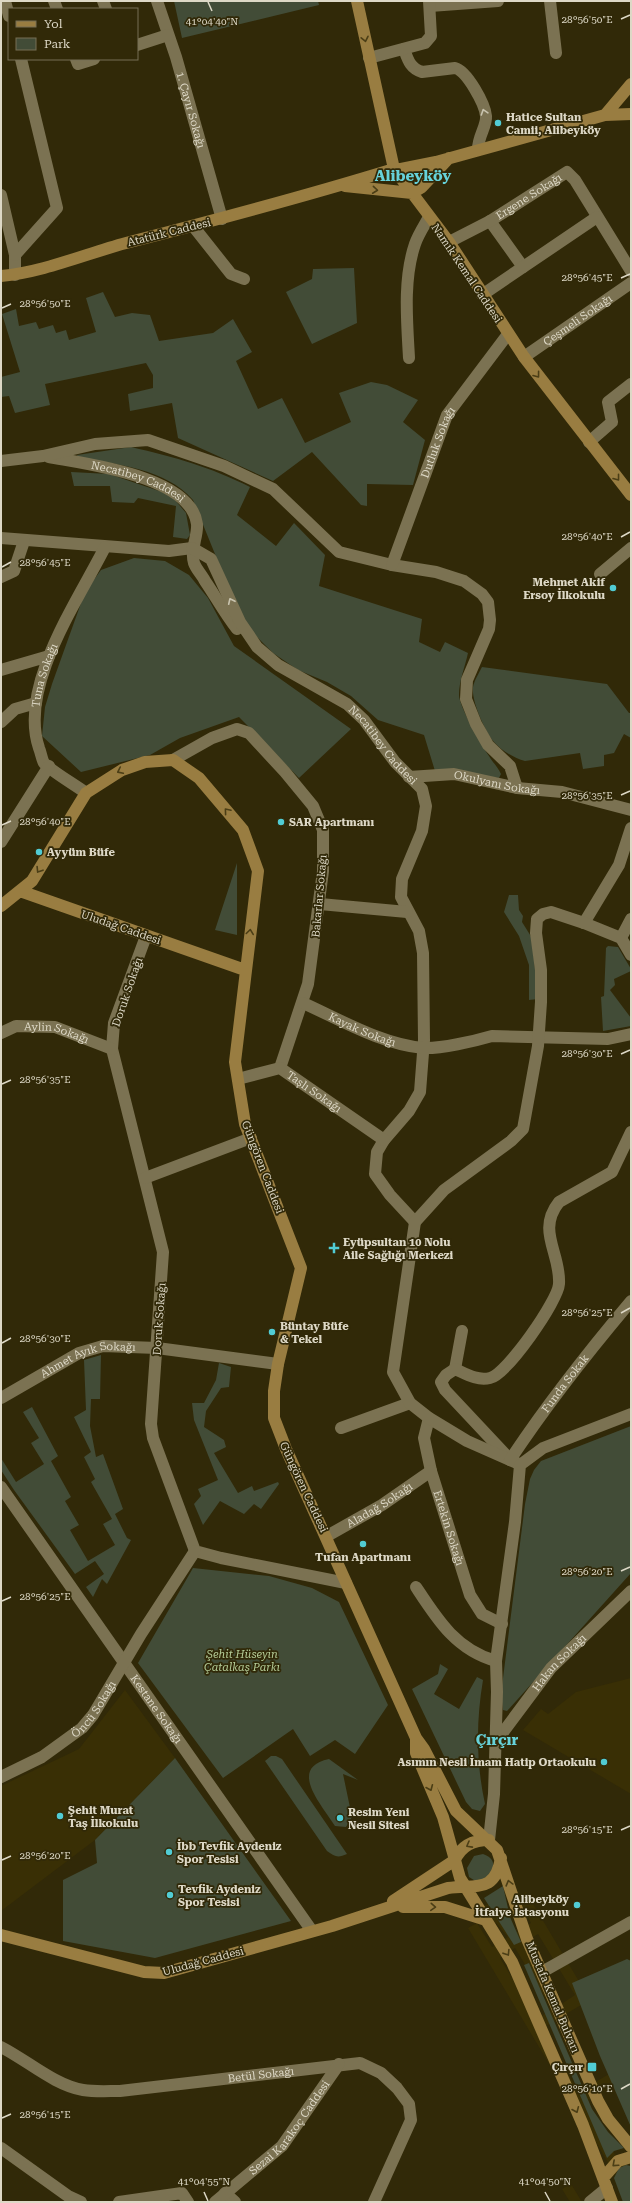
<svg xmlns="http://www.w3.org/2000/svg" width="632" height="2203" viewBox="0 0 632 2203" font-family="'Roboto Serif',serif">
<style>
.built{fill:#392f05;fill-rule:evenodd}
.green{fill:#424c37}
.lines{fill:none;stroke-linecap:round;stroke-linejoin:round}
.minor{stroke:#7b7252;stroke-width:12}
.major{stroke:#997d41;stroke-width:12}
.oneway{stroke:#4b3e16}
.oneway2{stroke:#c9c4af}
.ticks{fill:none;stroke:#ddd8c6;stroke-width:1.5}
.poi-dot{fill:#51ccd4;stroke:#312908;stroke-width:1.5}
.labels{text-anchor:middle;stroke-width:3.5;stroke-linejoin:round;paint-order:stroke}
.street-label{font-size:11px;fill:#ddd8c6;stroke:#312908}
.poi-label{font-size:11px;font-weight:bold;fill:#ddd8c6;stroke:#312908;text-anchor:start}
.park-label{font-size:11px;font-style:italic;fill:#b4cc98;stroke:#312908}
.district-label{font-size:15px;font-weight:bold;fill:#66d2da;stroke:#312908}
.ticks-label{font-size:10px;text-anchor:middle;fill:#ddd8c6;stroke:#312908;stroke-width:3.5;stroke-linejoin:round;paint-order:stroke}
</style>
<rect width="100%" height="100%" fill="#312908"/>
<!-- built -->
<path class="built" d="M631 1678V1794L523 1730 541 1709 548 1714 576 1692Z
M125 1690 175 1758 95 1840 1 1911V1786L79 1749Z
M526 1892 631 2069 624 2079 585 2102 617 2158 631 2150V2162L623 2167 631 2201 468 1928 477 1923 492 1947 508 1937 496 1923H492L484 1906 490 1903 516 1933 531 1923 517 1897ZM538 1934 575 1995 560 2005 523 1943ZM515 1948 552 2009 537 2019 500 1958ZM581 2005 619 2068 579 2092 541 2029Z
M571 2184 582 2202H570L562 2189Z"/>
<!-- green -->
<path class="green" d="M174 1H318L319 5 182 38Z
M354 268 357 323 312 344 286 292 312 279 313 269Z
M103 292 115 317 132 313 150 315 159 341 213 333 233 319 252 352 236 361 258 409 282 398 305 443 351 422 339 393 371 382 387 385 418 400 403 422 425 440 413 485 367 484V506L361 505 312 452 273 481 178 438 172 403 130 411 128 394 153 388V375L146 363 45 384 50 405 15 413 9 396 1 397V377L20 372 2 314 16 309 19 326 36 322 39 329 53 325 56 333 66 330 69 340 96 332 86 298Z
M131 447C175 457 210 467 250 487L237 515 276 546 294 523 325 555 319 586 422 619 419 642 440 652 445 642 468 653C465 667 459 681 459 695 459 706 482 746 489 756 493 763 498 767 501 774L499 778 435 771 424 735 378 720 351 696 327 682 298 670 273 653 254 634 245 620 228 586 193 500C165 468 117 465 78 457L77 455Z
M71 472 109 474 165 493 175 500 186 513 190 535 187 539 173 537 176 506 138 498 134 503 112 502 110 486H74Z
M134 558 165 561 189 575 208 598 234 646 351 729 299 778 239 717 180 738 150 755 81 772 42 736 45 707 52 684 85 592 101 570Z
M482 667 607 684 629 713H631V738L624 734 614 753 604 755V766L583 769 580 753 525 761C514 758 502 751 494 742 485 732 471 700 473 687 474 681 479 673 482 667Z
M237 863V935L215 930Z
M509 895H518L519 910 523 916 522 922 532 938 538 999 529 1000V965L519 936 504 912Z
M608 946 618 947 631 969V971L614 979 615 985 610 990 631 1018V1026L603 1031 601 997 604 996 606 948Z
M101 1355 100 1399H91L90 1426 96 1457 103 1454 123 1509 115 1514 127 1538 131 1540 107 1584 102 1579 93 1597 86 1587 104 1574 95 1561 75 1574 14 1490 1 1470V1458L16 1482 44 1464 31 1443 39 1438 23 1412 32 1407 58 1456 51 1461 71 1497 65 1501 79 1525 70 1530 88 1561 115 1545 103 1524 112 1519 91 1482 95 1479 84 1457 91 1452 74 1417 86 1410 84 1360Z
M219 1363 231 1367 229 1387 221 1388 206 1411 204 1427 224 1440 226 1447 214 1453 238 1493 252 1486 254 1491 278 1482 279 1484 261 1509 254 1504 244 1514 220 1501 203 1525 194 1504 201 1496 198 1489 218 1480 194 1420 192 1403H204L216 1380Z
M631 1426V1573L507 1711 503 1710 501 1694 525 1504 530 1479 534 1470 541 1461Z
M193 1568 269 1576 312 1588 339 1602 388 1705 355 1754 335 1740 310 1756 293 1729 223 1778 138 1663Z
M440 1664 448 1669 434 1694 459 1709 477 1677 483 1680C476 1721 476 1763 485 1804L480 1811 472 1809 466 1802 412 1689 438 1674Z
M271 1756H276L282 1759 347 1854C338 1858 335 1857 327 1851L265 1761Z
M175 1758 291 1921 155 1958 63 1941V1880L97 1863 95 1840Z
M329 1759 358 1780 343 1774 352 1817 346 1827 335 1826C322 1805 287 1768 329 1759Z
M483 1854C495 1858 494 1865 493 1876L477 1882 469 1877 467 1868 474 1856Z
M503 1886 510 1917 521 1942 514 1945 484 1898Z
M627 1959 631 1961V2127L600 2056 572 1983Z
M529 1963 592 2109 608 2132 624 2148 614 2151 607 2158 524 1965Z
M626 2165 631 2166V2202H623L614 2178 619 2168Z"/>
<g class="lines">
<!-- minor -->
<g class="minor">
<path d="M5 1 9 16"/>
<path d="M54 1 57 9"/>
<path d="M103 1 106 9"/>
<path id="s1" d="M157 1 176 57 222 219"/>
<path d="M550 1 556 53"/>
<path d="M430 6 498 1"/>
<path d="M137 45 168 35"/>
<path d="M404 49C408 60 410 68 422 72L455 68C467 71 485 104 486 116 487 126 478 136 478 149"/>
<path d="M369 58 425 43 431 36 429 1"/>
<path d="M76 59 78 64 94 59"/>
<path d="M1 195 15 255V275"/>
<path d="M490 221 523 267"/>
<path d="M193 226 231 274 244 279"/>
<path id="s2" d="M449 242 490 221 567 172 575 180 631 271"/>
<path d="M15 255 57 208 21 59"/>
<path d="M482 295 597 217"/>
<path id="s3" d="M524 357 631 283"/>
<path d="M409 358C407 321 403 279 415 244 418 235 424 226 429 217"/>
<path d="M589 442 612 422 608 402 631 384"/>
<path id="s4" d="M49 457C86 464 191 476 197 524 198 537 190 549 194 563 196 569 202 575 205 581 216 597 225 614 237 629"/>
<path d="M1 461 43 456 95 444 148 440 224 466 273 489 339 552 392 565 436 572 464 581 482 594 488 602 490 620 489 629 467 680 466 699 476 724 488 745 510 766 517 788"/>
<path d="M1 538 169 551 192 548"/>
<path id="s5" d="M192 548 211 559 240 622 257 647 278 665 347 704 364 720 395 762 422 789 426 806 422 831 402 879 401 897 419 931 423 953 424 1040 420 1092 409 1111 384 1140 377 1152 375 1174 390 1195 415 1222"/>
<path id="s6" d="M392 565 447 415 508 334"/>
<path d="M600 574 631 548"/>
<path d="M1 577 14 571 24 541"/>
<path d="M1 670 49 656"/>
<path d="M1 722 15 709 36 703"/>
<path d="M173 760 212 738 237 729 249 733 285 772 313 806 323 830V871L308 984 280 1068"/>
<path id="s7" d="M409 777 454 774 517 788 562 792 631 810"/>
<path id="s8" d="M86 793C77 786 51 771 44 763 42 760 41 753 39 748 18 686 78 601 105 547"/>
<path d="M1 842 49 766"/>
<path d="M320 904 407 912"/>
<path d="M584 923 619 865 631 828"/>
<path d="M146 936 114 1023 112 1049 163 1252 151 1424 153 1438 195 1551 221 1558 346 1583"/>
<path d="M621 938 631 919"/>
<path id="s9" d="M303 1003C341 1020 381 1044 423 1048 440 1049 475 1041 492 1036L608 1039 631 1034"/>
<path id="s10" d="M1 1033 16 1026 55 1027 112 1049"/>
<path id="s11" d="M238 1079 280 1068 384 1140"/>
<path d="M145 1178 251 1138"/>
<path d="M455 1369 462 1331"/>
<path id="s12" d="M1 1398 79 1353 103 1346 157 1348 278 1364"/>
<path id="s13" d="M429 1418 424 1438 431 1471 470 1595 482 1614 502 1624"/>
<path d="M341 1428 410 1403"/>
<path d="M505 1454 445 1390 441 1382 446 1375 455 1369C466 1374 477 1381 490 1378 507 1374 558 1301 559 1284 561 1253 536 1231 559 1202L612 1172 631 1132"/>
<path d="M510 1460 467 1441 429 1418 410 1403 393 1372 415 1222 444 1190 511 1141 523 1129 538 1046 541 1002V970L536 933 537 919 543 914 551 912 584 923 621 938 631 955"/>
<path id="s14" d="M517 1463 510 1460C547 1404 588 1352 631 1301"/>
<path id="s15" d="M1 1487 312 1931"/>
<path id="s16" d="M327 1536 382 1505 431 1471"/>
<path d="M416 1587C437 1619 456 1650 496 1661"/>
<path id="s17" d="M495 1743 551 1668 631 1591"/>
<path id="s18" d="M1 1777 42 1757 82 1728 93 1715 141 1634 195 1551"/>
<path d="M489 1840 494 1794 497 1692 496 1661 515 1522 520 1465 543 1448 631 1414"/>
<path d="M542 1972 631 1922"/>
<path id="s19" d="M1 2047C27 2060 54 2085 83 2090 95 2092 108 2091 120 2091L360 2063 381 2073 397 2088 409 2104 411 2120 374 2202"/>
<path d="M1 2148 68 2196 81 2202"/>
<path d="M225 2193 235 2202"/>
<path d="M119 2202 182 2193 188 2202"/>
<path id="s20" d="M215 2202 282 2146 339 2064"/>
<path d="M590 2202 607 2188"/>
</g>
<!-- major -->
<path class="major" d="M357 1 394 169 449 242 524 357 631 495
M605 115 631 84
M345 186 412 193 422 187 449 158
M1 276C44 272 85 254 126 243 216 220 306 196 394 169H401L436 162 605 115 631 114
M20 891 245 970
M1 906 32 881 86 793 122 770 145 762 173 760 199 778 243 830 258 871 235 1062 245 1124 301 1268 278 1364 274 1391V1418L286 1449 416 1738 424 1749 456 1811 497 1850 527 1939 598 2101 608 2119 631 2147
M416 1738V1753L443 1817 460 1878 512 1962 583 2125 612 2202
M455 1860C461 1846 473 1840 489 1840
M393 1901 455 1860
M403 1907H445L486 1920
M1 1935 144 1972 164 1973 332 1926 448 1888C475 1884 495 1894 501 1858
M603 2178 618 2161 631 2157"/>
</g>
<!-- one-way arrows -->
<defs><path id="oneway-chevron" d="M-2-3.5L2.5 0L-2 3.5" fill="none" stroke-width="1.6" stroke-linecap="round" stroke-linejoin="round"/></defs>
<g class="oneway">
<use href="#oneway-chevron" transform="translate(365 39) rotate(78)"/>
<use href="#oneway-chevron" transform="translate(375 190) rotate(6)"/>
<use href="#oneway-chevron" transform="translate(537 375) rotate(53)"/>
<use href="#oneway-chevron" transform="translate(617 478) rotate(52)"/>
<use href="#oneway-chevron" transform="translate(120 771) rotate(154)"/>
<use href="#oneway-chevron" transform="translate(227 811) rotate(-130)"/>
<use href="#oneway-chevron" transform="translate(39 870) rotate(122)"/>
<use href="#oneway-chevron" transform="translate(250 932) rotate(-82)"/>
<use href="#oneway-chevron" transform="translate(430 1788) rotate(67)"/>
<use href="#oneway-chevron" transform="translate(469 1845) rotate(151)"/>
<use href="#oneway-chevron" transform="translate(509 1883) rotate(-105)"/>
<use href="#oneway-chevron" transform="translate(433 1907) rotate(4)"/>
<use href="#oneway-chevron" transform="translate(507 1953) rotate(58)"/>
<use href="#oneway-chevron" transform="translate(576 2110) rotate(67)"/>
<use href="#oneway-chevron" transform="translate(615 2164) rotate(138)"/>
</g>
<g class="oneway2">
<use href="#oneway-chevron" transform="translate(484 112) rotate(-108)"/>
<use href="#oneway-chevron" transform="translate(231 601) rotate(-115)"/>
</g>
<!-- ticks -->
<path class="ticks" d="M208 2 212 11M621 19 630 15M621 278 630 274M2 308 11 304M621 537 630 532M2 567 11 562M621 795 630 791M2 825 11 821M621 1054 630 1050M2 1084 11 1080M621 1313 630 1308M2 1343 11 1338M621 1571 630 1567M2 1601 11 1597M621 1830 630 1826M2 1860 11 1856M621 2089 630 2084M2 2118 11 2114M204 2192 208 2201M545 2192 550 2201"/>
<!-- markers -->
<g class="poi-dot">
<circle cx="498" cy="123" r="4"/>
<circle cx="613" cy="588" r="4"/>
<circle cx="281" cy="822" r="4"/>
<circle cx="39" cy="852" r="4"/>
<path d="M332 1242h4v4h4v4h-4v4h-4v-4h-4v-4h4z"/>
<circle cx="272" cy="1332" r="4"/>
<circle cx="363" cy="1544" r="4"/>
<circle cx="604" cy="1762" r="4"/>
<circle cx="60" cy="1816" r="4"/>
<circle cx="340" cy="1818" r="4"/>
<circle cx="169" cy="1852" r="4"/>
<circle cx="170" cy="1895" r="4"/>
<circle cx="577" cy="1905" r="4"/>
<rect x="587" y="2062" width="10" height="10" rx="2"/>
</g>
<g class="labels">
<!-- street labels -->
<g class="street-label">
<text dy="4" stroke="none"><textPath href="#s1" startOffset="114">1. Çayır Sokağı</textPath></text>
<text dy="4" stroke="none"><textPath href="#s2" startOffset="92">Ergene Sokağı</textPath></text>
<text transform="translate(169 232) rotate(-14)" y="4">Atatürk Caddesi</text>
<text transform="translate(467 273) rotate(56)" y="4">Namık Kemal Caddesi</text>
<text dy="4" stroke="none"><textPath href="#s3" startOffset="65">Çeşmeli Sokağı</textPath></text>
<text dy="4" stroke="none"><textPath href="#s6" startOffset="131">Dutluk Sokağı</textPath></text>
<text dy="4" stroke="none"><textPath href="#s4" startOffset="93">Necatibey Caddesi</textPath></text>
<text dy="4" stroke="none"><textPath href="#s8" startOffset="142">Tuna Sokağı</textPath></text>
<text dy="4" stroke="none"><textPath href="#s5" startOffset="283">Necatibey Caddesi</textPath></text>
<text dy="4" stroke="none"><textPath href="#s7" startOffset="89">Okulyanı Sokağı</textPath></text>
<text transform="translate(319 896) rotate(-85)" y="4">Bakarlar Sokağı</text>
<text transform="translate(121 927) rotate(19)" y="4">Uludağ Caddesi</text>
<text transform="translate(127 992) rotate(-71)" y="4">Doruk Sokağı</text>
<text dy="4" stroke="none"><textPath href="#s9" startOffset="65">Kayak Sokağı</textPath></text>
<text dy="4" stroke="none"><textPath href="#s10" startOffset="58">Aylin Sokağı</textPath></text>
<text dy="4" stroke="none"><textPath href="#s11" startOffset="85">Taşlı Sokağı</textPath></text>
<text transform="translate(263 1167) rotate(69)" y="4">Güngören Caddesi</text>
<text transform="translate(159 1319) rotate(-86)" y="4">Doruk Sokağı</text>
<text dy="4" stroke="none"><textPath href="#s12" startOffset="97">Ahmet Ayık Sokağı</textPath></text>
<text dy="4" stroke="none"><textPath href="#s14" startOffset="102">Funda Sokak</textPath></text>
<text transform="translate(304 1487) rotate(65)" y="4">Güngören Caddesi</text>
<text dy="4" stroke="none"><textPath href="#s16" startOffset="61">Aladağ Sokağı</textPath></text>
<text dy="4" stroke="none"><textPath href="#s13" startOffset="114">Ertekin Sokağı</textPath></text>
<text dy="4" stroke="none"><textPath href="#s17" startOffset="103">Hakan Sokağı</textPath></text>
<text dy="4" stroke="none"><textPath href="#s18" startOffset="117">Öncü Sokağı</textPath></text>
<text dy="4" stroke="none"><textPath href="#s15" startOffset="271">Kestane Sokağı</textPath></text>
<text transform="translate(203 1961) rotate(-15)" y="4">Uludağ Caddesi</text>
<text transform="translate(553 1997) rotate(67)" y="4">Mustafa Kemal Bulvarı</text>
<text dy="4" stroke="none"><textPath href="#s19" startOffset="272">Betül Sokağı</textPath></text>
<text dy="4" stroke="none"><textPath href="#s20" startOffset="106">Sezai Karakoç Caddesi</textPath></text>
</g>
<!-- poi labels -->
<g class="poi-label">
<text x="506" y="121">Hatice Sultan<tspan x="506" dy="13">Camii, Alibeyköy</tspan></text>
<text x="605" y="586" text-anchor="end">Mehmet Akif<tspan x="605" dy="13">Ersoy İlkokulu</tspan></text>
<text x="289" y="826">SAR Apartmanı</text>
<text x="47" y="856">Ayyüm Büfe</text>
<text x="343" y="1246">Eyüpsultan 10 Nolu<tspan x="343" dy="13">Aile Sağlığı Merkezi</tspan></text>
<text x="280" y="1330">Büntay Büfe<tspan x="280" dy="13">&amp; Tekel</tspan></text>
<text x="363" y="1561" text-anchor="middle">Tufan Apartmanı</text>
<text x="596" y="1766" text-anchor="end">Asımın Nesli İmam Hatip Ortaokulu</text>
<text x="68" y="1814">Şehit Murat<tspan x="68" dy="13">Taş İlkokulu</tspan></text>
<text x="348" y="1816">Resim Yeni<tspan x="348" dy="13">Nesil Sitesi</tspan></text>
<text x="177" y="1850">İbb Tevfik Aydeniz<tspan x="177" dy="13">Spor Tesisi</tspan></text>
<text x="178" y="1893">Tevfik Aydeniz<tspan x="178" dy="13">Spor Tesisi</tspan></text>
<text x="569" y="1903" text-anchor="end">Alibeyköy<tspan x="569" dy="13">İtfaiye İstasyonu</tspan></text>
<text x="583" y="2071" text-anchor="end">Çırçır</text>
</g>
<!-- park labels -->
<g class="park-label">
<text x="242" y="1658">Şehit Hüseyin<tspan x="242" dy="13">Çatalkaş Parkı</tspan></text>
</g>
<!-- district labels -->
<g class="district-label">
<text x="413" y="181">Alibeyköy</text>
<text x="497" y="1745">Çırçır</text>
</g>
</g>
<g class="ticks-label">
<text x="587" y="23">28°56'50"E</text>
<text x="212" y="25">41°04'40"N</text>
<text x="587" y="281">28°56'45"E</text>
<text x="45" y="307">28°56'50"E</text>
<text x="587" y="540">28°56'40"E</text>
<text x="45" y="566">28°56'45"E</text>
<text x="587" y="799">28°56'35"E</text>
<text x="45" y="825">28°56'40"E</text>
<text x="587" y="1057">28°56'30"E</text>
<text x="45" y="1083">28°56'35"E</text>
<text x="587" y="1316">28°56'25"E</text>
<text x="45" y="1342">28°56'30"E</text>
<text x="587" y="1575">28°56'20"E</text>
<text x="45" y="1600">28°56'25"E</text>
<text x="587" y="1833">28°56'15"E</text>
<text x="45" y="1859">28°56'20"E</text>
<text x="587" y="2092">28°56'10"E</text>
<text x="45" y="2118">28°56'15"E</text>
<text x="204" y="2185">41°04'55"N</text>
<text x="545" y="2185">41°04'50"N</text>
</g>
<!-- border -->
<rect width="632" height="2203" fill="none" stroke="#ddd8c6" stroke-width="4"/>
<!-- legend -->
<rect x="8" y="8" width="130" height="52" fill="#312908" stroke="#766f54"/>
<rect x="16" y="21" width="20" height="6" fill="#997d41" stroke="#766f54"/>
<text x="44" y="28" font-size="12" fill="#ddd8c6">Yol</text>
<rect x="16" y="38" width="20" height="12" fill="#424c37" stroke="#766f54"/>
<text x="44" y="48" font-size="12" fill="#ddd8c6">Park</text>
</svg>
